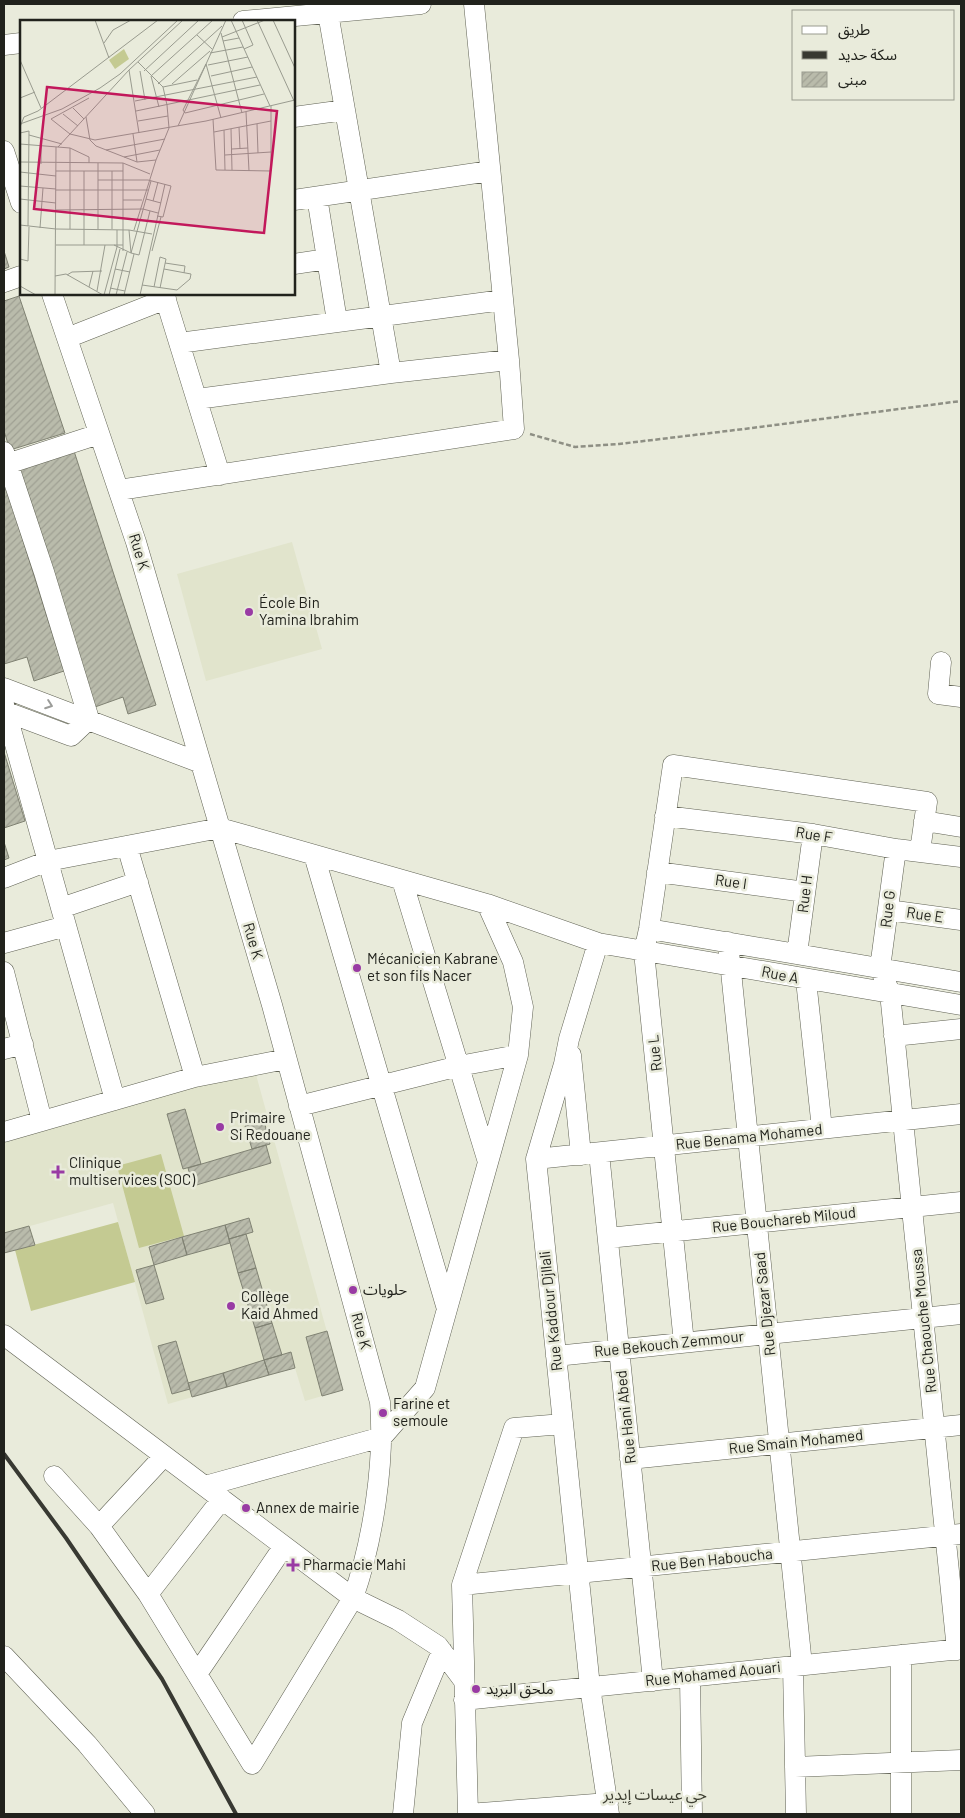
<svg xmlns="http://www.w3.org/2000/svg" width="965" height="1818" viewBox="0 0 965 1818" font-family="Barlow,'Noto Sans Arabic',sans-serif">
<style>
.built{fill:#e1e4cc}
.pitch{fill:#c4ca92}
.building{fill:url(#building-hatch);stroke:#808273}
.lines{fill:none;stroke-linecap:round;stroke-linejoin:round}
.minor-casing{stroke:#606254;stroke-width:21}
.path{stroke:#8e8f84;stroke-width:2.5;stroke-dasharray:5 2.5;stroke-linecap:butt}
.minor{stroke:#fff;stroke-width:20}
.rail{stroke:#383932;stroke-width:4}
.oneway{stroke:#9b9c99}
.poi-dot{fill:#993ba4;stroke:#e9ebdb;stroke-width:2}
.labels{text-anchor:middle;stroke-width:5;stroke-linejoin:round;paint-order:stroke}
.street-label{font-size:15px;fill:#21221c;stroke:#e9ebdb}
.poi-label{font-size:15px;fill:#21221c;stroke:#e9ebdb;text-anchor:start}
.neighbourhood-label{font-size:16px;fill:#3e3f32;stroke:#e9ebdb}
.inset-road{fill:none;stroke:#999b8f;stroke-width:1}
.view{fill:#c2185b;fill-opacity:0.15;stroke:#c2185b;stroke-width:2.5}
.inset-edge{fill:none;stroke:#21221c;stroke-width:2.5}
</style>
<defs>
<pattern id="building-hatch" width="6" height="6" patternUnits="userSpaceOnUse" patternTransform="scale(1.25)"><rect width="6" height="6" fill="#b9bbab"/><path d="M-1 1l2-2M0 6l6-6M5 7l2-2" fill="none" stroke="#9fa093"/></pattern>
</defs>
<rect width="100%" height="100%" fill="#e9ebdb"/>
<!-- built -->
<path class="built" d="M292 542 322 649 206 681 177 574Z
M255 1071 343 1390 305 1401 295 1368 168 1404 113 1203 30 1226 35 1245 4 1253V1140Z"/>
<!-- pitch -->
<path class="pitch" d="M161 1154 184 1236 139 1248 117 1166Z
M118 1222 135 1282 31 1311 15 1250Z"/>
<!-- building -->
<path class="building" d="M4 251 9 267 4 269Z
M19 296 65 433 10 450 4 431V301Z
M74 451 156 705 128 714 123 697 95 707 18 470Z
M4 480 64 671 34 681 27 657 4 664Z
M4 752 25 821 4 828Z
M4 842 9 858 4 860Z
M185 1109 201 1164 183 1169 167 1114Z
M264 1121 270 1144 252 1149 245 1126Z
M266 1145 271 1163 193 1186 188 1168Z
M249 1218 253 1232 229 1239 225 1225Z
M225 1225 230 1243 187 1255 182 1237Z
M29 1226 35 1245 4 1253V1233Z
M246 1234 256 1268 238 1273 229 1239Z
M182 1237 187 1255 154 1265 149 1247Z
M154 1265 164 1299 146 1304 136 1270Z
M256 1268 272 1323 255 1328 238 1273Z
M272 1323 282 1355 264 1360 255 1328Z
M327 1331 343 1390 322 1396 306 1337Z
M176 1341 190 1389 172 1394 158 1346Z
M291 1352 295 1368 269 1375 264 1360Z
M264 1360 269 1375 227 1387 223 1373Z
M223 1373 227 1387 192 1397 188 1383Z"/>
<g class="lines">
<defs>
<path id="minor" d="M328 13 391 373
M243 21 421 4
M4 45 21 43
M294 117 345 110
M4 151 21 203
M317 197 337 321
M294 200 490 171
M294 264 327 259
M4 282 21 276
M52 294 136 542 272 1005 380 1402C385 1462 373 1541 353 1598L252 1764 148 1594 99 1526 54 1476
M164 294 220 475
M67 338 166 299
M179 343 503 300
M197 399 391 373 509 360
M4 452 44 572 89 719 71 736 4 711
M4 465 99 434
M119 490 514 429 509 360 474 4
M941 662 938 694 961 697
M4 688 201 763
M4 705 115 1100
M665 816 813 834 896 849 961 857
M924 821 961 827
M127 846 195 1077
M896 849 880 968 890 993 957 1650
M314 855 447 1309
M657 872 805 892
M4 878 48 861 220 828 487 904 513 962 523 1007 518 1055 425 1388 382 1437 205 1486
M402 880 488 1162
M487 904 598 943 961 1005
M61 908 138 882
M888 910 961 920
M649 929 961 982
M728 942 802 1665
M4 943 66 926
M598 943 569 1039 564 1064 536 1159 590 1687 609 1814
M797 954 813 834
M4 972 42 1121
M806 980 822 1129
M894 1036 961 1029
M4 1049 23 1044
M571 1055 581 1155
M299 1106 459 1066 518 1055
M4 1132 195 1077 286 1059
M599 1153 653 1681
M536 1159 961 1114
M608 1238 961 1202
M4 1335 353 1598 398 1620 438 1646 464 1681
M684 1343 644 952 649 929 673 765 927 802 920 851
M556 1356 961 1314
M630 1459 961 1425
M99 1526 164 1456
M462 1585 961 1534
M148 1594 222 1499
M901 1655V1814
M4 1656 87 1744 145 1814
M793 1666 796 1814
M197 1674 284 1546
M690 1677 692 1814
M464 1700 961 1649
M795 1767 961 1760
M403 1814 412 1723 442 1651
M468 1814 462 1585 514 1428 563 1424
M468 1814 608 1803"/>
</defs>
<!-- minor casing -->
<use href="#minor" class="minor-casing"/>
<!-- path -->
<path class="path" d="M530 434 575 447 619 444 744 429 961 401"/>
<!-- minor -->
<use href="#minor" class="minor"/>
<!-- rail -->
<path class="rail" d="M4 1454 66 1538 162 1679 236 1814"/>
</g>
<!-- one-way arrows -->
<defs><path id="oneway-chevron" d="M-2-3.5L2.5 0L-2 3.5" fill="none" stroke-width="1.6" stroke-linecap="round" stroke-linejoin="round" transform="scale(1.25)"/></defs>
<use class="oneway" href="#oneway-chevron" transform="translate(49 705) rotate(20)"/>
<!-- markers -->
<g class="poi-dot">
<circle cx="249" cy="612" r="5"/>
<circle cx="357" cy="968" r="5"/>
<circle cx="220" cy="1127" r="5"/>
<path d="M55.5 1164.5h5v5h5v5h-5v5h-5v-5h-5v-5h5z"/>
<circle cx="353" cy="1290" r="5"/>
<circle cx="231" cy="1306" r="5"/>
<circle cx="383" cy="1413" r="5"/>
<circle cx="246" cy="1508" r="5"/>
<path d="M290.5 1557.5h5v5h5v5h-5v5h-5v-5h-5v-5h5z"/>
<circle cx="476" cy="1689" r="5"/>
</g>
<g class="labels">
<!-- street labels -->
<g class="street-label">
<text transform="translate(139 552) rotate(73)" y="5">Rue K</text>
<text transform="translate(814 835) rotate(9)" y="5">Rue F</text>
<text transform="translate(731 882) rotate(8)" y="5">Rue I</text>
<text transform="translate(805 894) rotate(-83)" y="5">Rue H</text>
<text transform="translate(888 909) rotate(-83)" y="5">Rue G</text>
<text transform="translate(925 915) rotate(8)" y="5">Rue E</text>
<text transform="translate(253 941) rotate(74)" y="5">Rue K</text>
<text transform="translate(780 975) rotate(11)" y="5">Rue A</text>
<text transform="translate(655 1053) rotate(-96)" y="5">Rue L</text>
<text transform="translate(749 1137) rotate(-6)" y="5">Rue Benama Mohamed</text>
<text transform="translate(784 1220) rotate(-6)" y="5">Rue Bouchareb Miloud</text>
<text transform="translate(765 1304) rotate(-96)" y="5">Rue Djezar Saad</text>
<text transform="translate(551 1311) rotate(-96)" y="5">Rue Kaddour Djllali</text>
<text transform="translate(924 1321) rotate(-96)" y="5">Rue Chaouche Moussa</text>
<text transform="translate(361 1331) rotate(75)" y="5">Rue K</text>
<text transform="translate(669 1344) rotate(-6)" y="5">Rue Bekouch Zemmour</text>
<text transform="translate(626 1417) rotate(-96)" y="5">Rue Hani Abed</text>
<text transform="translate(796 1442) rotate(-6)" y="5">Rue Smain Mohamed</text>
<text transform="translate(712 1560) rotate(-6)" y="5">Rue Ben Haboucha</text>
<text transform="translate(713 1674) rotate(-6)" y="5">Rue Mohamed Aouari</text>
</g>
<!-- poi labels -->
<g class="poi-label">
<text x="259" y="608">École Bin<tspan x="259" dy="17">Yamina Ibrahim</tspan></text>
<text x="367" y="964">Mécanicien Kabrane<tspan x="367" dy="17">et son fils Nacer</tspan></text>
<text x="230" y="1123">Primaire<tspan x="230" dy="17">Si Redouane</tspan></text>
<text x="69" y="1168">Clinique<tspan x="69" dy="17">multiservices (SOC)</tspan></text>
<text x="363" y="1295">حلويات</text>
<text x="241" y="1302">Collège<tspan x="241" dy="17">Kaid Ahmed</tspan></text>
<text x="393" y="1409">Farine et<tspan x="393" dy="17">semoule</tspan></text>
<text x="256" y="1513">Annex de mairie</text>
<text x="303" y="1570">Pharmacie Mahi</text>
<text x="486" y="1694">ملحق البريد</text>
</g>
<!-- neighbourhood labels -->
<g class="neighbourhood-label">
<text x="655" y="1800">حي عيسات إيدير</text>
</g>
</g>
<!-- overview -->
<g transform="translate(20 20)">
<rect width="275" height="275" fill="#e9ebdb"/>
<path d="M104 29 109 39 95 49 89 40Z" fill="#c4ca92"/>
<path class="inset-road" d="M75 0 89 38M211 0 250 86M222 0 233 25 224 29M237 0 274 81M253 0 275 48M201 13 222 93M177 15 192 29M202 17 245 0M203 21 219 18M84 23 93 10 111 0M190 33 223 27M0 40 21 88M186 44 163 90 165 93 244 74M186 44 201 98M188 45 228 37M109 50 119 113M120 51 125 80M124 51 179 0M191 56 232 47M138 64 202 6M152 64 190 31M143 67 177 60M0 78 15 72M69 78 31 99 50 114 75 120 186 101 275 80M115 81 237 57M139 87 131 56 193 0M53 88 64 99M116 91 240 65M226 92 229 151M43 94 58 106M66 97 70 120 76 126 117 142 136 140 149 108 147 85 143 67 118 42M193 99 196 150 251 151V86M118 101 148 96M0 104 42 89 80 68 100 54 158 0M237 104 238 133M158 106 206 0M0 107 4 97 18 91 138 0M219 107 220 129M211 109 212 150M204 110 205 150M194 112 251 101M0 113 9 111 8 206M113 114 117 142M9 115 42 124M0 124 50 128 69 137V143M38 127 109 50 163 0M212 129 228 128M86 130 145 119M205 135 251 132M104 137 140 130M0 142 103 143 130 154M103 143V231M21 144V126M36 151H103M0 152 36 156M78 160H128L151 166 143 197 137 196M0 166 36 169M36 170H128M0 179 36 183M126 179 141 183M103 180H122M133 181 138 162M36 190 123 189 138 193M0 205 36 209 109 210 132 214M20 208 23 168M50 209V128M78 209V143M92 209V151M109 210 111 233 119 235 130 191M114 210 136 140M36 225H103M64 225V151M94 225 111 233 131 161M132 231 141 197M0 239 8 241 9 207M145 243 165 246 164 253M95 249 110 252M47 255 52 252 82 251M35 256 46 254 83 275M122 265 157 270 170 259 171 254 144 249M0 266 16 275M69 267 73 251M134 267 140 237 146 239 140 268M90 268 105 271M77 271 85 225M35 275 36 127M84 275 97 227V210M89 275 100 229M96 275 107 232M104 275 114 234M120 275 145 164"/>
<path class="view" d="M27 67 257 91 244 213 14 189Z"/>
<rect width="275" height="275" class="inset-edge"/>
</g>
<!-- border -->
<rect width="965" height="1818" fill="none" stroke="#21221c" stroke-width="10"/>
<!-- legend -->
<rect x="792" y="10" width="162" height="90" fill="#e9ebdb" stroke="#999b8f"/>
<rect x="802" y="26" width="25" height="8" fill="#ffffff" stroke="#999b8f"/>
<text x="838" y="35" font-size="15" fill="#21221c">طريق</text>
<rect x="802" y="51" width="25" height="8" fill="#383932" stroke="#999b8f"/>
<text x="838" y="60" font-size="15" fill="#21221c">سكة حديد</text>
<rect x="802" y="72" width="25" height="15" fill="url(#building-hatch)" stroke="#999b8f"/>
<text x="838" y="85" font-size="15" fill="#21221c">مبنى</text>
</svg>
